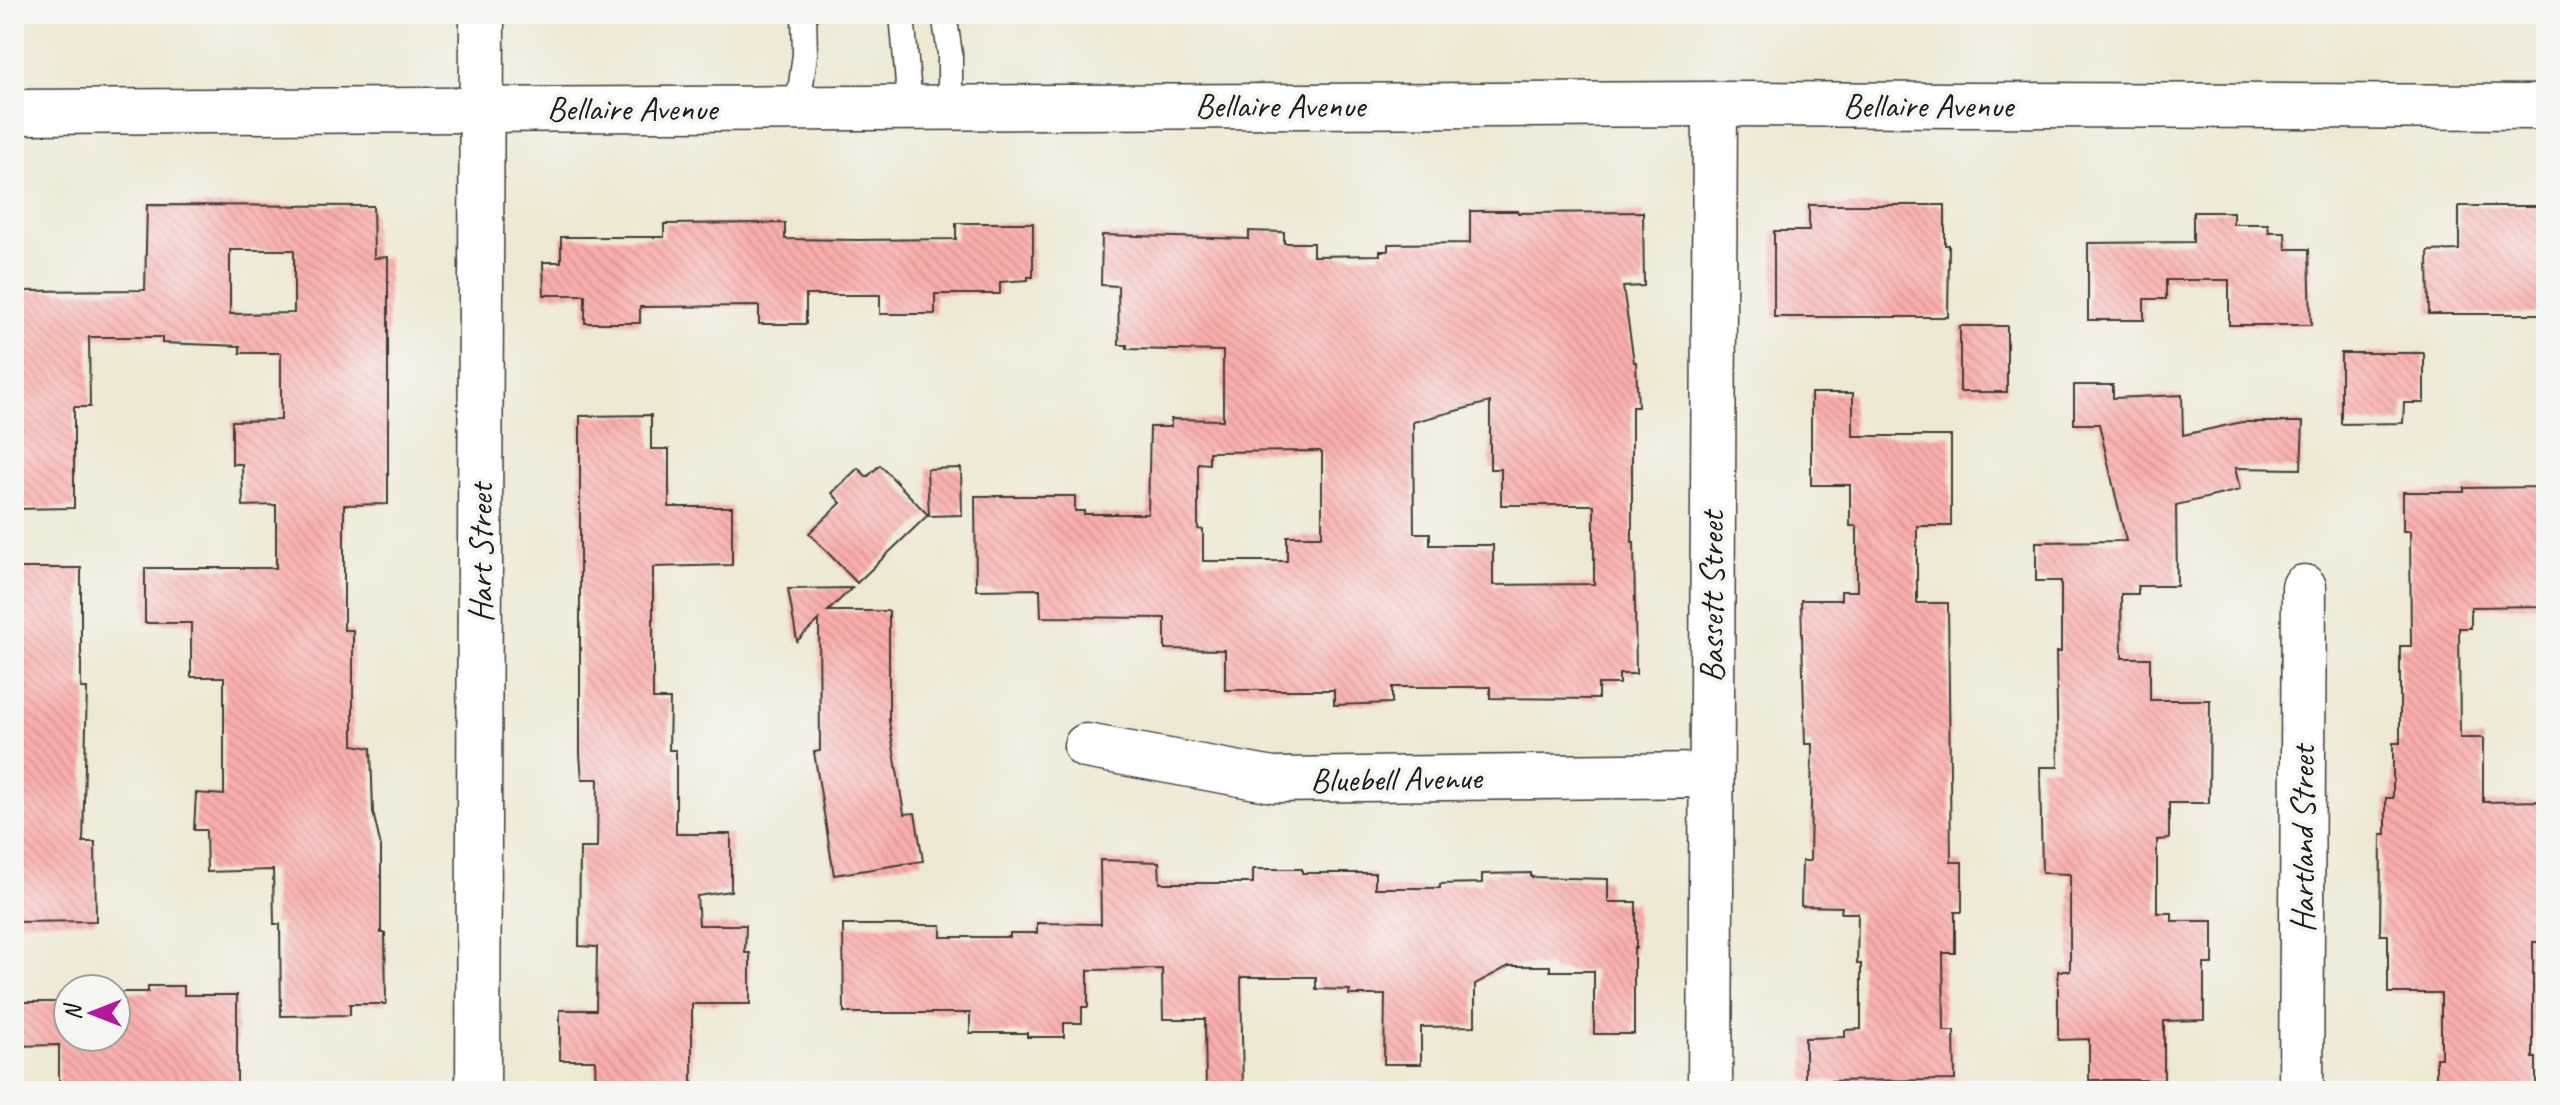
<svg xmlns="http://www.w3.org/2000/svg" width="2560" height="1105" viewBox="0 0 2560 1105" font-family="Caveat,sans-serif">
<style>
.building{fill:url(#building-back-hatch);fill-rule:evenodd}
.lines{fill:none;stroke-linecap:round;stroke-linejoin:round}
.service-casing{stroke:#3c3b37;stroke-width:27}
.minor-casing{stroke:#3c3b37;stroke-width:47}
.tertiary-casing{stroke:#3c3b37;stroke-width:47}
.service{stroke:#fff;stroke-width:24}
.minor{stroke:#fff;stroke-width:44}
.tertiary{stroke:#fff;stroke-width:44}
.labels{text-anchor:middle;stroke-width:8;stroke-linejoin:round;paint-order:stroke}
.street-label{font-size:34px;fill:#1c1c1c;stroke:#f6f6f2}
</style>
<defs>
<pattern id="building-back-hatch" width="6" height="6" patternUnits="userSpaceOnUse" patternTransform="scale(2)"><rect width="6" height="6" fill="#f9adab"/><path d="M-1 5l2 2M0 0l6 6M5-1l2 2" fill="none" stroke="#d59493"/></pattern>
</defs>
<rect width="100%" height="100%" fill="#f6f6f2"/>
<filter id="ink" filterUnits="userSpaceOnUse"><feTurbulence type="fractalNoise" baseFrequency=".0125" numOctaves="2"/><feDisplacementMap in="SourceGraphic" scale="16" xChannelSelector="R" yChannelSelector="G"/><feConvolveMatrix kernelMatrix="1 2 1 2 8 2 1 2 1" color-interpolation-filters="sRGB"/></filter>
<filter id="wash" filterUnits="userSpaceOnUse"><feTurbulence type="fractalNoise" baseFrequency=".006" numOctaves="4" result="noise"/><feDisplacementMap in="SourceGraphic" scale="32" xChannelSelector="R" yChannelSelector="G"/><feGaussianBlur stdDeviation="1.8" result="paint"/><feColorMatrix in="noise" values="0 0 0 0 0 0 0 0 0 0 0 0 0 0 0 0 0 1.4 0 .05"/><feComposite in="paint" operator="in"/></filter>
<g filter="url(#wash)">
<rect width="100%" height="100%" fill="#eee9d3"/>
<g id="blocks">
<!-- building -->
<path class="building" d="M147 205 373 206 374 258 388 257V504L344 505V630H353V745L371 748 373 812 381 847V933H385L386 1004H350V1015L281 1016 280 924H274L273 870 207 872 206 830H194L196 793 224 795V677H191V623H145V568H276V505L243 506 242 464H232V421L281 420V353H240V346L162 343V337H89L90 407H74V508L14 509V434L18 433V291L145 290ZM230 250H294V313L230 314Z
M1809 205H1945V245H1949L1948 317H1774V231H1809Z
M2459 206H2546V314H2429L2428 251 2459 250Z
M1470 211H1518V213L1643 212 1644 286 1623 287 1634 362H1636L1638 407H1632V542H1634L1636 674H1619V684H1598V699L1490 698V687H1392V703L1334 705V690H1225V650L1165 649V618L1041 617 1040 589 976 590 975 496H1075V511H1084V514H1148L1150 427H1171V419L1223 420V351L1127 349V345H1119L1118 286 1101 285 1102 235 1249 239V231L1284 232V243H1313V256L1380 255V251H1388V244L1470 243ZM1490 402V469H1501V505H1594V584L1493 585V545H1430V533H1414L1413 422ZM1320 451 1322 453V536H1287V561H1203V530L1198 529V463L1209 464V452Z
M2193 212H2233V224H2268L2269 232H2285L2286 249H2309L2311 325H2229V280H2166V299H2144V320H2088V243L2193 242Z
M785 223V239L857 240 956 239V223H1033V277H1028V280L1000 282V294H935V314H880V295H806V324H759V306L640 307V323H585V295H544L543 262H561V237H664V224Z
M1960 326H2007V392H1960Z
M2341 353H2424V403H2404L2403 423 2341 424Z
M2074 385H2113V398L2182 395 2183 435 2242 422H2303L2301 469 2235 468 2240 490 2176 505 2177 586H2138V594H2121L2122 658H2150V700H2210L2209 803H2169V839L2157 840V913H2172V921H2213V964H2204V1020L2164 1021V1080H2089V1039L2058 1040V971H2070V874L2042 873 2040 767H2058L2056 652H2061V581H2036V542L2126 541 2099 424H2074Z
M1811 393H1853V436H1951V526H1917V603H1948L1951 862H1962V912H1955V953H1943L1944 1031H1954L1955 1080 1805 1081V1038L1845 1037V1030L1861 1029V964H1857L1858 913H1841L1842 907 1801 906 1802 861H1810L1812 744H1805L1801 600H1841V591H1857V526H1850V485H1811Z
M651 415V449H669V507H732V565L653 567V699H670L669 750H676V834H731V891L697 896 699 925H746L745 953H750V1004H692V1091H596L595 1060H560V1010H596L597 947 579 946 580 848H597L598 779H582L580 754V416Z
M880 465 928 515 857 583 809 533 841 503 832 493 858 468 867 477Z
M961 468 962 515 929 516 927 469Z
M2546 487V606L2471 607V628H2459L2460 738H2483V802L2546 801V942H2533V1058H2536V1091H2436V1058H2441V993H2388V935H2380L2381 834H2386V798H2393V743H2400V646H2411L2410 531H2403V492H2464V488Z
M14 568H81V688H87L83 842H95L96 921 14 922Z
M852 588 828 611H889V721L904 814 915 813 923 861 834 875 814 752 820 751 819 620 797 641 788 589Z
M1100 860 1159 862 1160 883H1253V869H1302V873H1375V888H1440V884L1482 883V874L1531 873V877L1608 879V902H1636V948H1634V1034H1594V971H1550V966H1509L1475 984V1026L1421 1027V1064H1384L1385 995H1349L1350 990 1316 989V977H1241L1243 1091H1206L1205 1019H1163L1162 969 1088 970V1007H1082V1023H1064V1037H1027V1033H970V1013H844L843 925H941V937H1010V933H1037V923L1101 924Z
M148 986H184V995H237V1091H59V1045L14 1046V1002H68V1037H116L118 992H148Z"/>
</g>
</g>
<g filter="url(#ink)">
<use href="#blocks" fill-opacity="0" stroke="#3c3b37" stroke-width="2"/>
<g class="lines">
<defs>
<path id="service" d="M902 14 910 107
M944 14 950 54V107
M798 107 805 54 804 14"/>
<path id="minor" d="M1086 746 1273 780 1710 775
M478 1091 482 14
M1710 1091 1715 104
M2301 1091 2304 587"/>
<path id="tertiary" d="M14 112 1715 104 2546 107"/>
</defs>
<!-- service casing -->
<use href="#service" class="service-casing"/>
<!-- minor casing -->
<use href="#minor" class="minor-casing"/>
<!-- tertiary casing -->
<use href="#tertiary" class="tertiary-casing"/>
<!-- service -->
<use href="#service" class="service"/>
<!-- minor -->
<use href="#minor" class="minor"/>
<!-- tertiary -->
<use href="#tertiary" class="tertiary"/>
</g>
</g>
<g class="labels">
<!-- street labels -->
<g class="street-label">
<text x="1280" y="117">Bellaire Avenue</text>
<text x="1928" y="117">Bellaire Avenue</text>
<text x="632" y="120">Bellaire Avenue</text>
<text transform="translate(480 553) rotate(-90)" y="12">Hart Street</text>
<text transform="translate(1711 597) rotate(-90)" y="12">Bassett Street</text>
<text transform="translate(1396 778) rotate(-1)" y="12">Bluebell Avenue</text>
<text transform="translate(2302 839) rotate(-90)" y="12">Hartland Street</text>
</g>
</g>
<!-- margin -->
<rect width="2560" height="1105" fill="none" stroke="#f6f6f2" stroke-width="48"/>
<!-- north arrow -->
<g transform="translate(92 1013) rotate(270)"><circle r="38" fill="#f6f6f2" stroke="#9f9f9c" stroke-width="2"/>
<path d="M0-6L14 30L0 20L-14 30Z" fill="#b5179e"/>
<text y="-12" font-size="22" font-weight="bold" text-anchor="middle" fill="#1c1c1c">N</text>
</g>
</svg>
